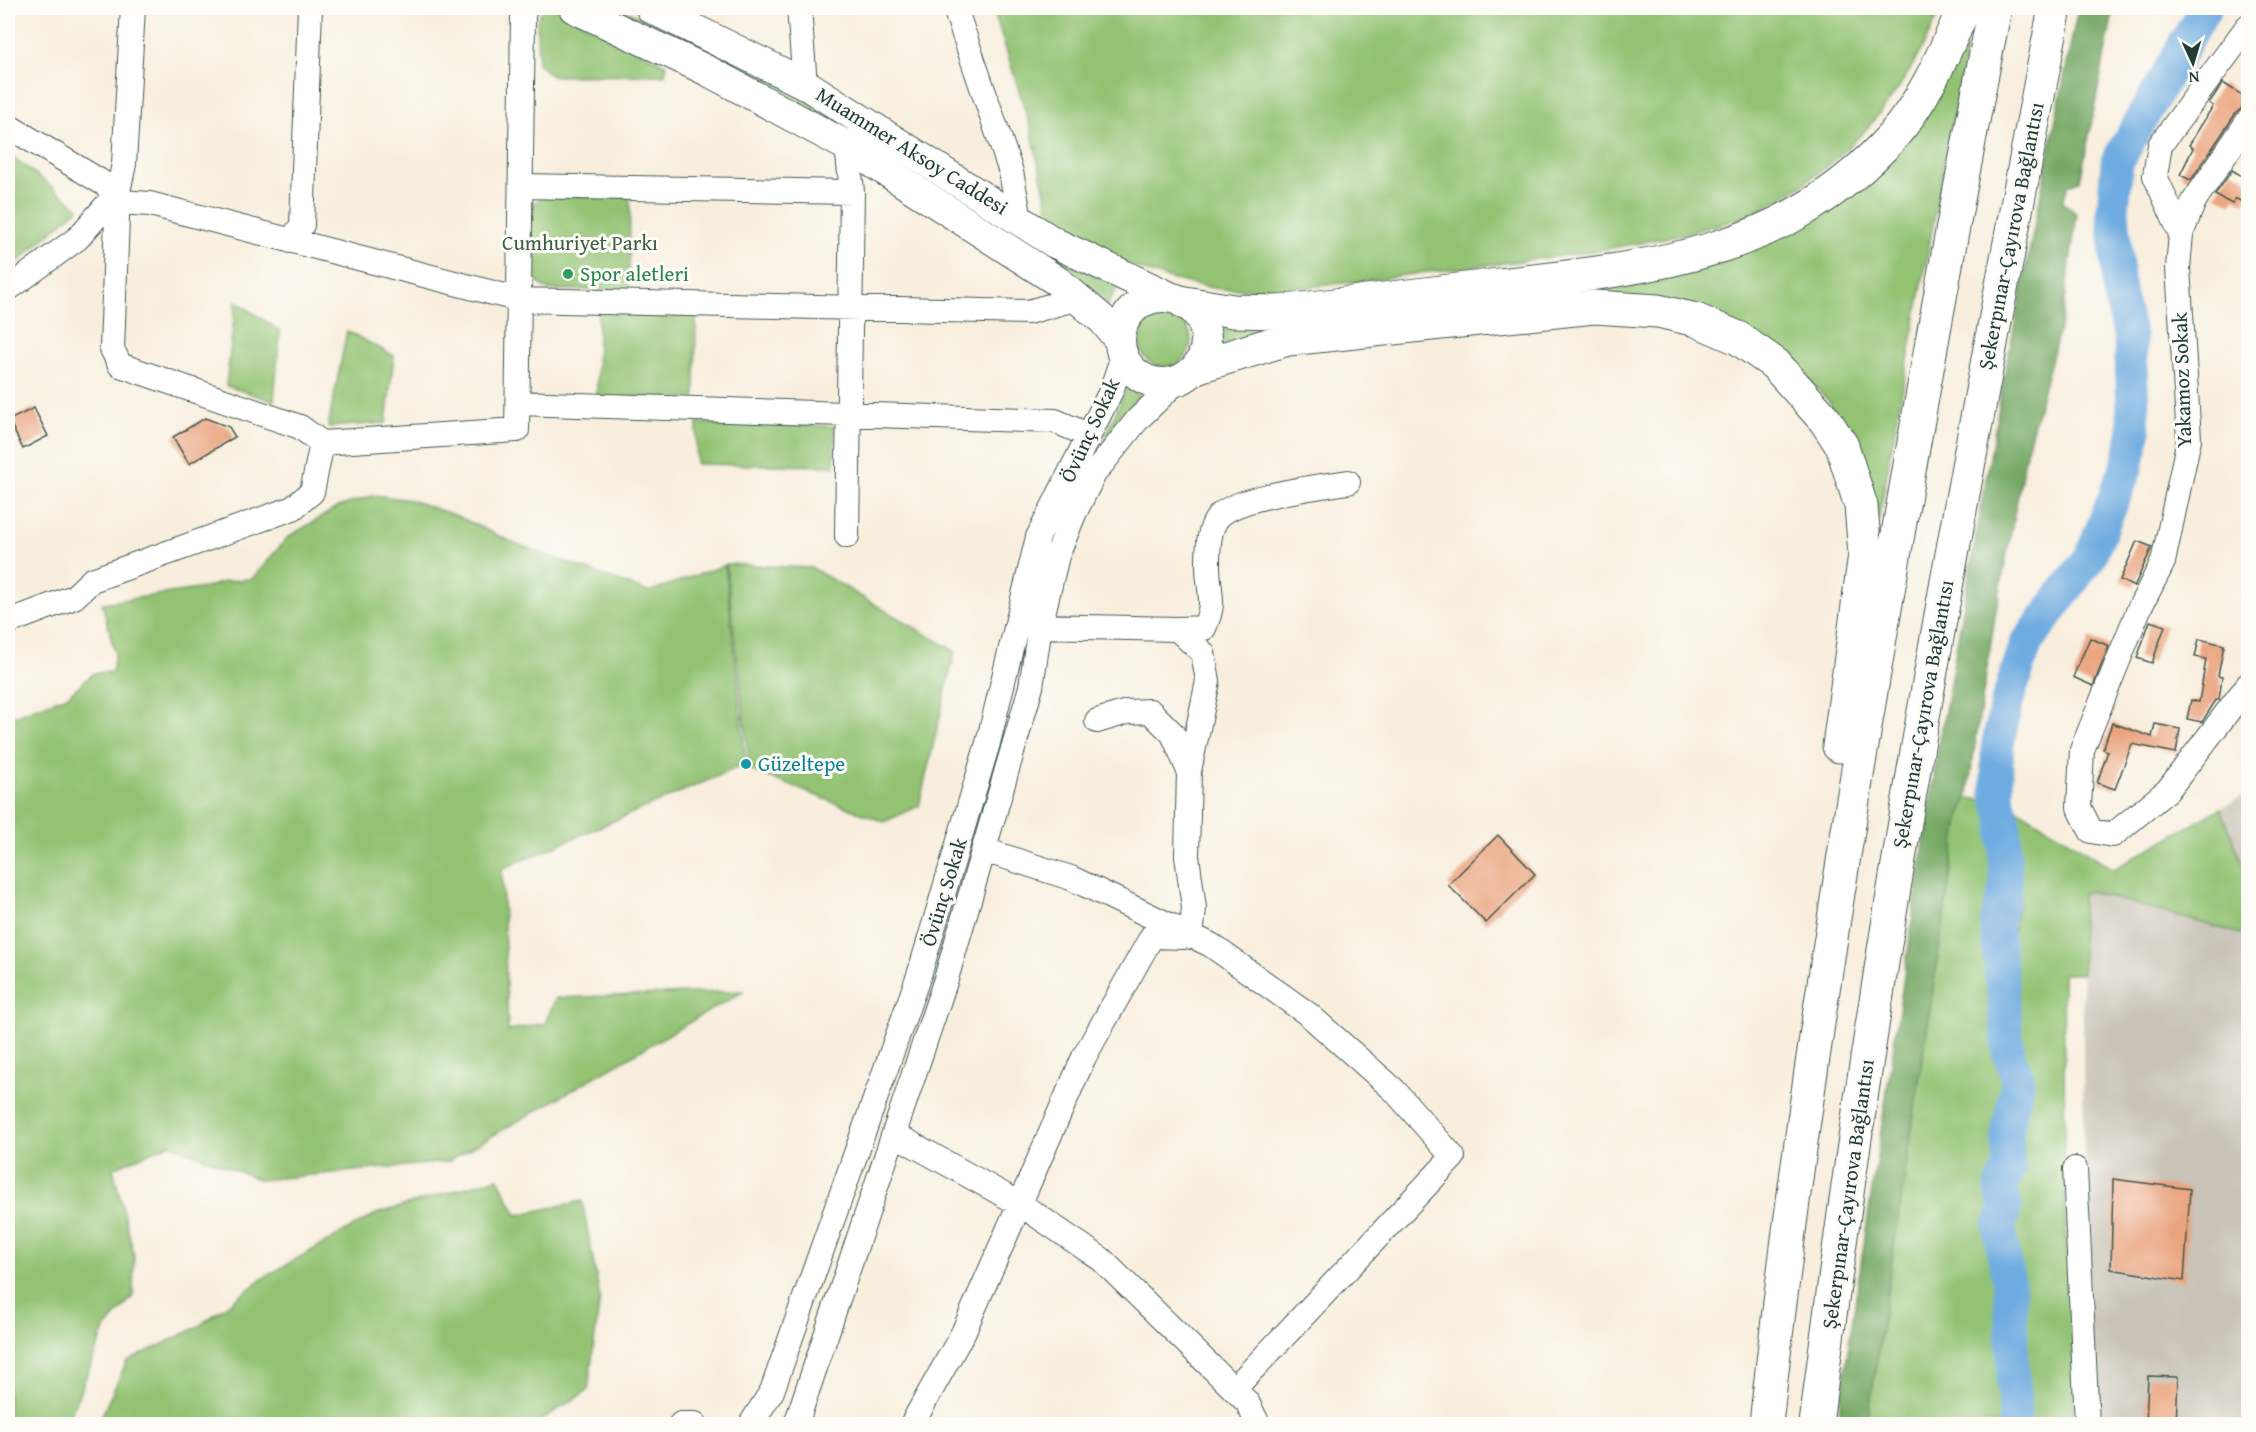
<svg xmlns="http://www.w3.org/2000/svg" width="2256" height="1432" viewBox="0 0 2256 1432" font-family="'Gentium Book Plus',serif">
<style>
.industrial{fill:#c9c3b8}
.green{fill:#92c272;stroke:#588053;stroke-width:1.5}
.forest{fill:#75a864;stroke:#4a724c;stroke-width:1.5}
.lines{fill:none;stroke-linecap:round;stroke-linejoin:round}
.river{stroke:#6eabe0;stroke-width:33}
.building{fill:#eaa47f}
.minor-casing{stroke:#40584d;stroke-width:26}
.major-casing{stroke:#40584d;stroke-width:32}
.highway-casing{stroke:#40584d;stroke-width:35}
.minor{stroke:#fff;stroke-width:24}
.major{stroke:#fff;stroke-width:30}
.highway{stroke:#fff;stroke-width:33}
.leisure-dot{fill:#2e9e5b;stroke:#fdfcf7;stroke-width:2}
.culture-dot{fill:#0f9aa8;stroke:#fdfcf7;stroke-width:2}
.labels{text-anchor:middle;stroke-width:6;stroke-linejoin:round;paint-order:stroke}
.street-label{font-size:21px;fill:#1f3d34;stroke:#fdfcf7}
.park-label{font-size:21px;fill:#3c5e44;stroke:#fdfcf7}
.leisure-label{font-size:21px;fill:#27864d;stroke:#fdfcf7;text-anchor:start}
.culture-label{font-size:21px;fill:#0d838f;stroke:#fdfcf7;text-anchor:start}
</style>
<rect width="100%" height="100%" fill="#fdfcf7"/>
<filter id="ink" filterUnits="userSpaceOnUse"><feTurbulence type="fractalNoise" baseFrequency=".0167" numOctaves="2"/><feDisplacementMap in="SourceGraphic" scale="12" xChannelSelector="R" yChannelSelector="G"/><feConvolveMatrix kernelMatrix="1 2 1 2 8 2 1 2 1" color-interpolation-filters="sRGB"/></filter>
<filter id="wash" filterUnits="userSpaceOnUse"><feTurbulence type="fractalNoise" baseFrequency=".008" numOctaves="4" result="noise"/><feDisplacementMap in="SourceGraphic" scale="24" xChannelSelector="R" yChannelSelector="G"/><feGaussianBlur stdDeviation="1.35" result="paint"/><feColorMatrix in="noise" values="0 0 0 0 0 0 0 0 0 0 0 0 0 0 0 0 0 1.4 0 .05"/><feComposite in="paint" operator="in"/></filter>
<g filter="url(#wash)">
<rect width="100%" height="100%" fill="#f8eedd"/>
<!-- industrial -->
<path class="industrial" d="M2248 793V879L2221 808Z
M2089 891 2248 936V1424H2094L2084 1170 2082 895Z"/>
<!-- green -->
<path class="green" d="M543 8H553L667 65 665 75 551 76 538 63 537 20Z
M601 8H621L776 82 1118 286 1105 309Z
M993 8H1941C1904 96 1853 158 1768 206 1743 220 1713 226 1686 233 1604 253 1519 261 1435 271 1373 279 1311 290 1248 289 1237 289 1224 290 1213 288 1152 278 1100 258 1051 221L1031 129Z
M1966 47 1878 522 1830 403 1784 352 1591 295V288L1800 227 1838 206 1899 149Z
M8 153 79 208 8 270Z
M544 196H630L629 290H548L530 276V206Z
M236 301 280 331 274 401 226 386Z
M598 312 696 313 695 398 597 397Z
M1139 341a26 26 0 1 1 52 0a26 26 0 1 1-52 0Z
M1218 320 1305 322 1219 346Z
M347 331 394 356 386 423 328 427Z
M1127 386 1141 397 1097 457Z
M697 423 835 426 834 466 696 464Z
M375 495 410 500 457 516 514 543 648 592 725 565 746 764 502 869 508 1031 545 1023 556 998 744 991 447 1162 260 1180 170 1144 113 1168 134 1255 133 1296 105 1329 67 1424H8V718L67 696 94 673 112 672 115 653 102 603 204 588 227 581 252 579 288 537 338 507Z
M726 564 812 568 955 651 919 806 884 822 750 770Z
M1967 798 1996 801 1999 868 1989 931 1990 978 2006 1080 2001 1133 1991 1187 1996 1205 1990 1226 2006 1327 2008 1424H1867L1959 817Z
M2221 808 2248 879V936L2089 891 2082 895V974H2063L2066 1240 2076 1365 2073 1424H2031L2012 1244C2017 1221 2011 1200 2017 1178L2027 1078 2021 1056 2009 953 2020 896 2017 809 2114 869Z
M498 1178 517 1215 582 1201 600 1297 588 1390 535 1424H98L127 1361 196 1328 265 1277 376 1214Z"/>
<!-- forest -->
<path class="forest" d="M2078 8H2114L2080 181 2068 185 2063 202 2077 214 2062 320 2026 453 1995 616 1967 798 1959 817 1867 1424H1837L1936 762 2004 378Z"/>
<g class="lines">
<!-- river -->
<path class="river" d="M2015 1424 2010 1291 1999 1227 2006 1207 2000 1188 2009 1169 2007 1134 2018 1078 2009 1056 1996 924 2006 886 2004 820 1997 796V748L2006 705 2026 644 2090 557 2127 466 2134 436 2130 337 2119 293 2113 211 2117 162 2205 8"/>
</g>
<g id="blocks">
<!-- building -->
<path class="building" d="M2223 83 2248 99V103L2236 113 2191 180 2180 175 2193 148 2189 145 2213 106 2209 103Z
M2232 170 2248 180V195L2244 203 2235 198 2232 204 2215 195Z
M34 408 48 436 23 449 9 420Z
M205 418 229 427 235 437 189 464 173 437Z
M2137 541 2152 547 2134 587 2120 580Z
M2150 621 2165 626 2152 663 2137 658Z
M2090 638 2109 646 2093 686 2073 677Z
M2199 639 2224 645 2218 676 2222 677 2219 700H2216L2202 722 2187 719 2191 700 2199 702 2206 659 2195 657Z
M2112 723 2152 737 2155 724 2180 729 2176 753 2132 744 2115 789 2097 783 2108 751 2103 749Z
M1498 835 1535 874 1486 923 1448 885Z
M2113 1179 2190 1189 2184 1281 2111 1269Z
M2148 1376 2178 1377 2176 1425H2146Z"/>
</g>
</g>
<g filter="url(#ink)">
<use href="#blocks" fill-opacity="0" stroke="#40584d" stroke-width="1.5"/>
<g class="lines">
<defs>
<path id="minor" d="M133 8 124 164 118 192 112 349 120 365 300 427 322 443
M799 8 805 84
M955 8 1011 172 1020 220
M2248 121 2194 201 2181 234 2178 268 2189 439 2163 562 2139 609 2082 750 2079 807 2091 831 2113 835 2168 790 2248 685
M8 126 118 192
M521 186 852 192
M120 202 150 204 520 300 1028 312 1078 298
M2181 234 2155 176 2160 145 2248 26
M291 241 302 225 310 8
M8 289 78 238 118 192
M518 403 1055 421 1088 435
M847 536 852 192 847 146
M8 622 74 597 92 580 293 508 312 492 322 443 517 430 523 16 525 8
M1040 626 1177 629 1203 653 1208 681 1189 771
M1177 629 1204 628C1217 600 1208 593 1208 565 1208 550 1208 528 1219 516 1239 496 1319 487 1348 482
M1097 721 1127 712 1150 711 1173 734 1189 771 1187 856 1194 908 1191 937
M984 850 1071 878 1211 945 1308 1014 1394 1090 1453 1157 1234 1389
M894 1134 1020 1204 1101 1259 1247 1402 1258 1424
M2075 1169 2087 1424
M681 1424H695
M751 1424 772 1391 920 972 988 743 1038 537 1111 391 1123 356
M796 1424 946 979 1031 687 1040 626 1057 556 1074 514 1094 474 1138 419 1176 382
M912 1424 963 1333 1084 1057 1152 936 1183 937"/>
<path id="major" d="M574 8 708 71 847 146 1057 281 1103 320 1120 341
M651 8 805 84 1055 243 1172 298
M1120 340a43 43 0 1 1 86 0a43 43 0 1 1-86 0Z"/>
<path id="highway" d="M1185 303 1233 311 1278 312C1352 303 1425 294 1499 285 1647 268 1784 256 1891 138 1925 100 1944 53 1964 8
M1199 366 1288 339 1594 307 1658 311 1696 320 1738 338 1775 364 1825 420 1842 446 1861 506 1865 554 1839 746
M1766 1424C1796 1147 1840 871 1887 597 1921 400 1956 203 1995 8
M1816 1424C1875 949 1964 478 2055 8"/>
</defs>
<!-- minor casing -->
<use href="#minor" class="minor-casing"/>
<!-- major casing -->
<use href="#major" class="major-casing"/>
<!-- highway casing -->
<use href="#highway" class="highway-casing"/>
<!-- minor -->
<use href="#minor" class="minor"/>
<!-- major -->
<use href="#major" class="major"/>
<!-- highway -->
<use href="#highway" class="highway"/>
</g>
</g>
<!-- markers -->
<circle class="leisure-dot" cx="568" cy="274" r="6"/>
<circle class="culture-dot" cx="746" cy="764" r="6"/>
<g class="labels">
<!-- street labels -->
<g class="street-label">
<text transform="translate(912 151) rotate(32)" y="7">Muammer Aksoy Caddesi</text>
<text transform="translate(2011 236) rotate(-79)" y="7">Şekerpınar-Çayırova Bağlantısı</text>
<text transform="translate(2182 380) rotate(-92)" y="7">Yakamoz Sokak</text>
<text transform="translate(1090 430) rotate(-65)" y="7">Övünç Sokak</text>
<text transform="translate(1923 714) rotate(-80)" y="7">Şekerpınar-Çayırova Bağlantısı</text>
<text transform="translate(944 892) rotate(-73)" y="7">Övünç Sokak</text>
<text transform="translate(1848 1194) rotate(-82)" y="7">Şekerpınar-Çayırova Bağlantısı</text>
</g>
<!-- park labels -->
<g class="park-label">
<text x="580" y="250">Cumhuriyet Parkı</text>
</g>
<!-- leisure labels -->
<g class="leisure-label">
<text x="580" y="281">Spor aletleri</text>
</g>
<!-- culture labels -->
<g class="culture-label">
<text x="758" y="771">Güzeltepe</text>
</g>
</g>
<!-- margin -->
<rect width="2256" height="1432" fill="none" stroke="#fdfcf7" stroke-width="30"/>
<!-- north arrow -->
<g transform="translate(2193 63) rotate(176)" stroke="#fdfcf7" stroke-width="4.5" paint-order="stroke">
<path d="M0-4.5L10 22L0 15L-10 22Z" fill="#1f3d34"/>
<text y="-9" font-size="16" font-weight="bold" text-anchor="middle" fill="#1f3d34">N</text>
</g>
</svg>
